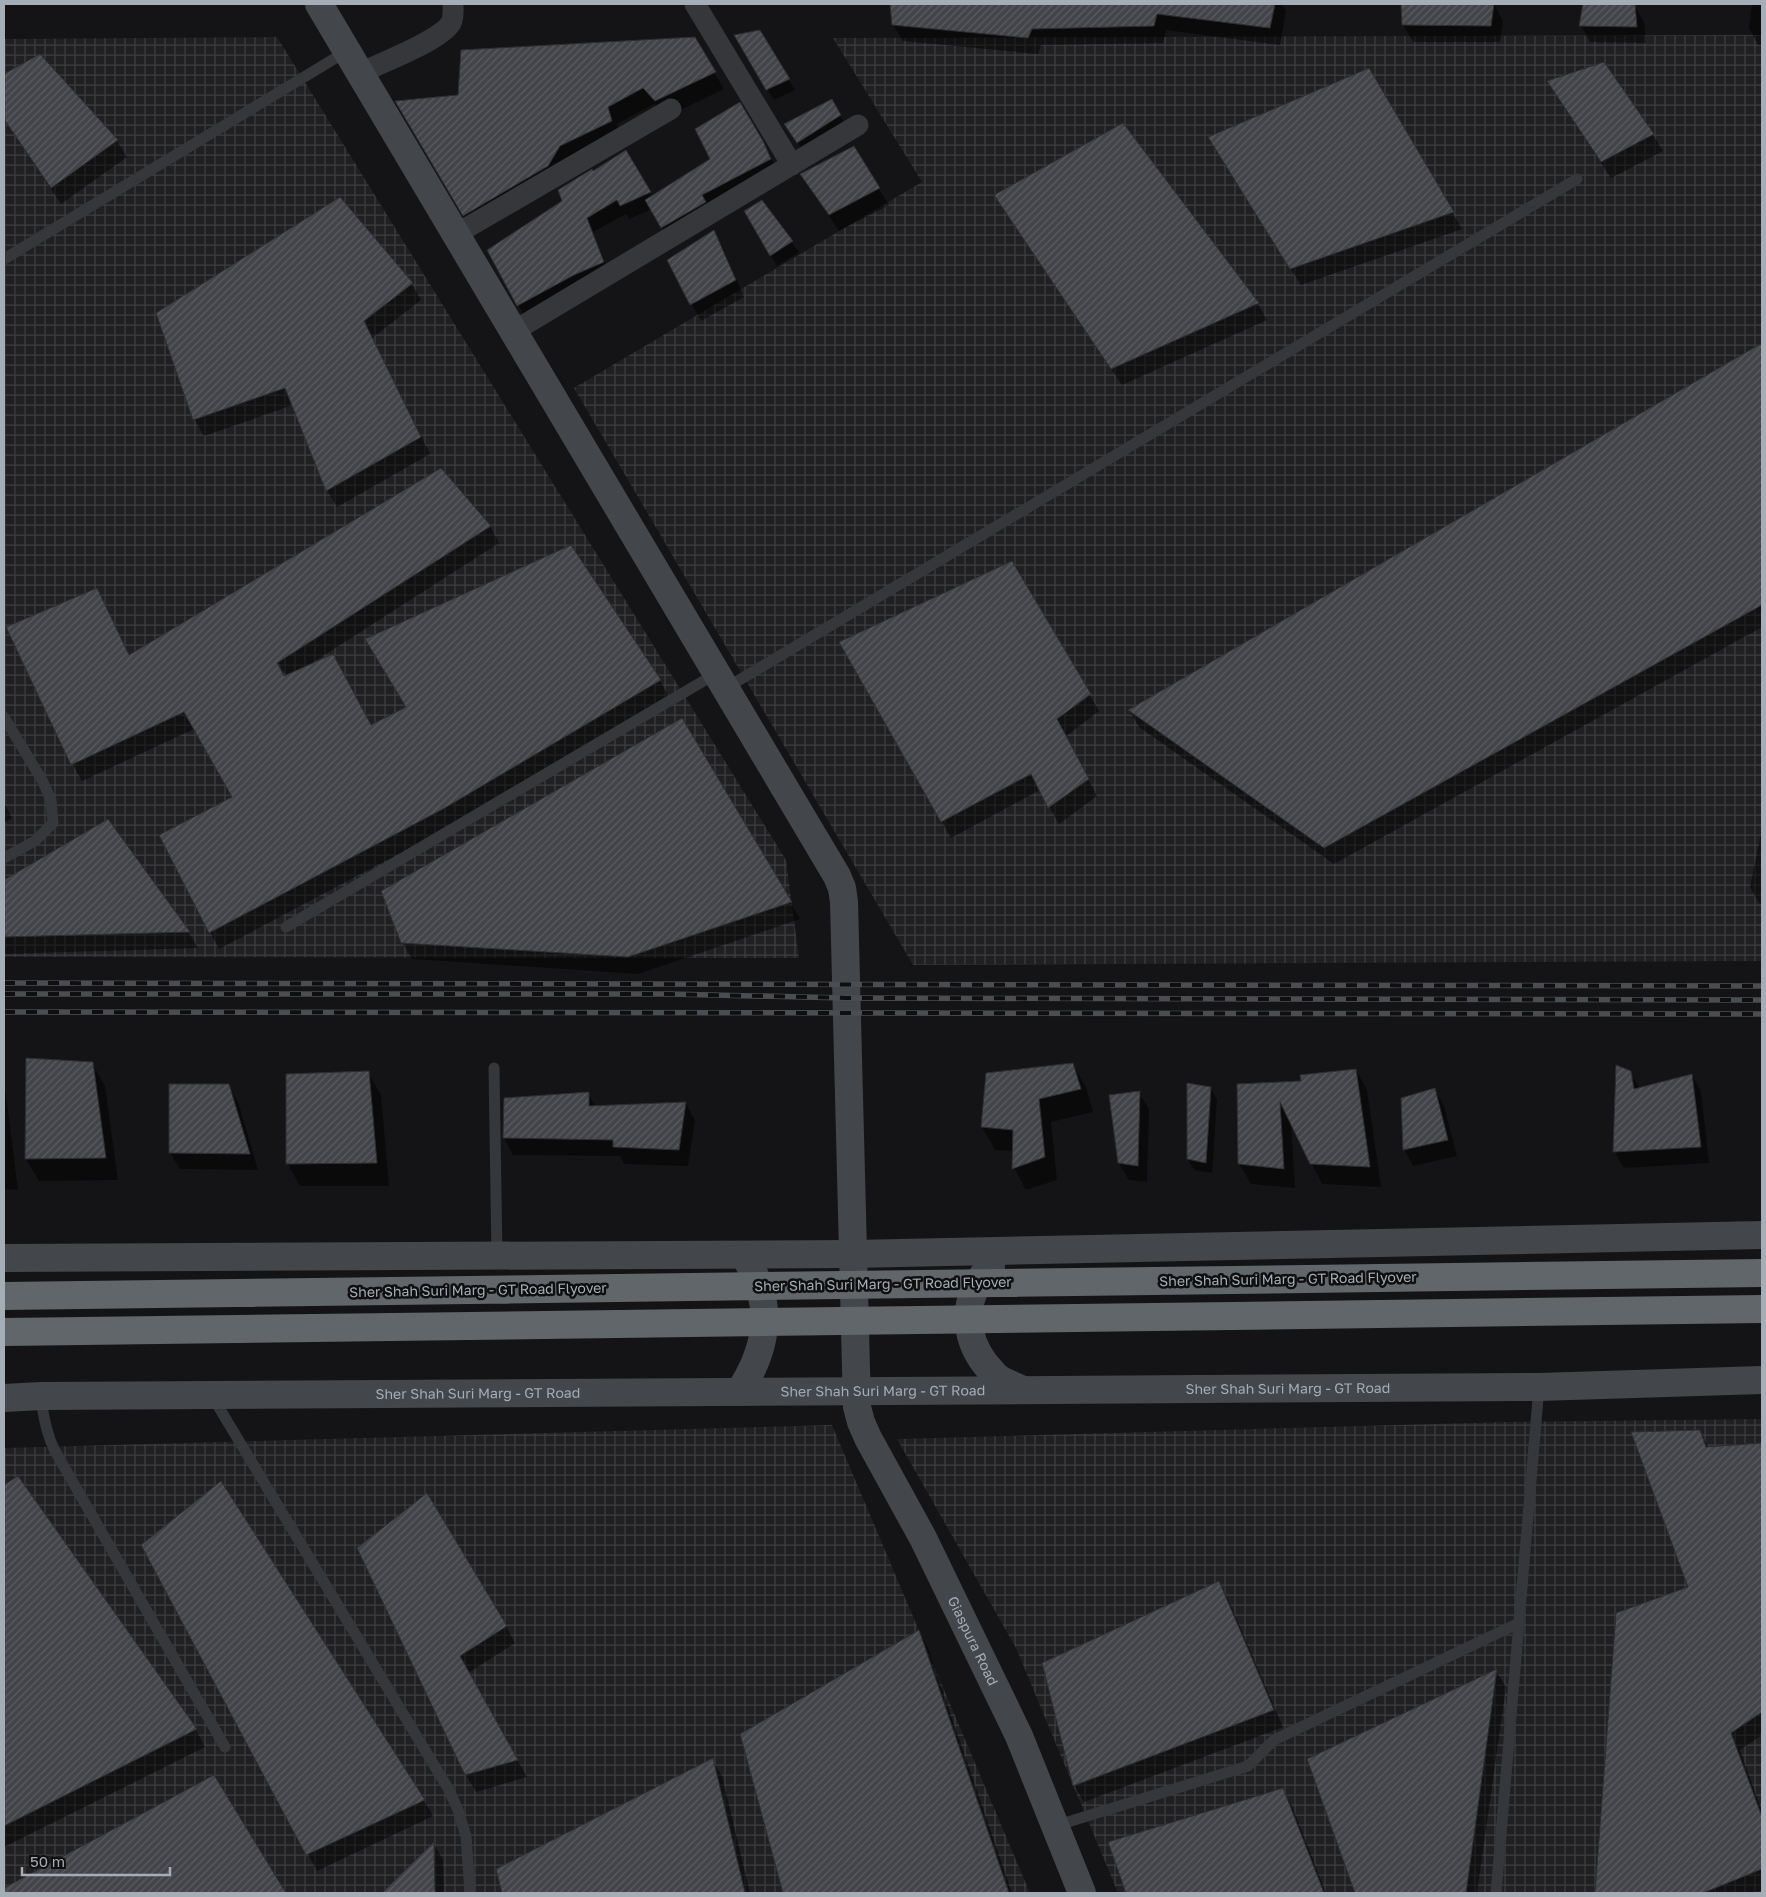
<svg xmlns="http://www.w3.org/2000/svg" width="1766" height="1897" viewBox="0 0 1766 1897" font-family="'Golos Text',sans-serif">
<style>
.industrial{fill:url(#industrial-grid)}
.shadow{fill:#0007;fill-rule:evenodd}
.building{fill:url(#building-hatch);stroke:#2e2e32}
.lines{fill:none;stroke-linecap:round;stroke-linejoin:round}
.lane{stroke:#35373a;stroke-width:11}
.street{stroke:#35373a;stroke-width:21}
.secondary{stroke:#43464a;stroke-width:28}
.rail-casing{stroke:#4a4d51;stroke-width:5.5}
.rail{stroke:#0f0f10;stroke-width:4;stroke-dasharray:11;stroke-linecap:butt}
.highway-bridge{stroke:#61666b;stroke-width:28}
.labels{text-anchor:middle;stroke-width:5;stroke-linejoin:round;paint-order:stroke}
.street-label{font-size:14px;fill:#a5adb6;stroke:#0f0f10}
</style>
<defs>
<pattern id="industrial-grid" width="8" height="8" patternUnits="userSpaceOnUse" patternTransform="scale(1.25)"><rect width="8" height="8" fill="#202022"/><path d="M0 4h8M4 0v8" fill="none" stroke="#3d3e40"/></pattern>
<pattern id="building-hatch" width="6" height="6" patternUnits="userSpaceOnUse" patternTransform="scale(1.25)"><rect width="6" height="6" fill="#434449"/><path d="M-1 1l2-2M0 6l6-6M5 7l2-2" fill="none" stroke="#5b5c61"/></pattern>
</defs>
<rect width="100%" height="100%" fill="#141416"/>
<!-- industrial -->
<path class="industrial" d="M1762 35V961L913 965 574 388 922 182 833 38Z
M277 37 786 860 799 958 4 957V39Z
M1762 1419V1893H1118L1016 1648 897 1439 1508 1422Z
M832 1425 1030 1893H4V1448Z"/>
<!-- shadow -->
<path class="shadow" d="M891 4H1282L1286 11 1280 45 1166 30 1163 43 1041 45 1038 54 903 41 893 25Z
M1402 4H1494L1503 21 1500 42H1413L1403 25Z
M1585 4 1634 5 1644 22 1646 43 1590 42 1581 25Z
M1752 4H1762V45H1758L1749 28Z
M760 31 795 90 774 100 736 36Z
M694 38 724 89 666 117 654 104 617 124 621 138 473 231 397 102 459 97Z
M40 55 117 141 127 157 61 204 4 119V75Z
M1603 64 1653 135 1663 151 1611 178 1558 98Z
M1368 69 1462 229 1301 285 1219 154Z
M739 104 771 157 779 174 670 242 652 209 629 219 626 214 593 232 611 276 526 319 489 251 563 202 593 173 625 152 652 197 712 160Z
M838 111 846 127 805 153 792 135Z
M1122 124 1258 304 1267 320 1122 385 1006 212Z
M853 147 889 205 839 231 802 175Z
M762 202 799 252 777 266 746 212Z
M714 232 723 248 744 297 701 321 669 260Z
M412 284 421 300 372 338 430 454 337 507 327 490 293 405 204 436 194 419Z
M1762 345V627L1334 864 1139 727 1129 710Z
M490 526 499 543 312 663 371 726 407 708 660 680 669 697 453 825 219 949 210 932 234 797 194 729 82 781 73 765 8 628 96 590 130 656ZM275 657 287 677H284L273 658Z
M1012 563 1099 711 1065 737 1097 796 1059 824 1040 790 951 838 841 643Z
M682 719 800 919 638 974 412 959 402 942Z
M4 803 12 818 4 823Z
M108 821 189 933 198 948 4 954V881Z
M1762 829V904L1759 903 1750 887Z
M92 1063 105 1086 118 1180 39 1181 26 1159Z
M1073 1065 1086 1087 1093 1112 1051 1122 1057 1180 1026 1190 1014 1168V1151L995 1150 982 1127 987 1074Z
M1356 1070 1367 1090 1381 1187 1322 1184 1291 1122 1295 1188 1251 1184 1239 1164 1238 1085 1302 1082Z
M1630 1072 1640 1089 1692 1075 1701 1092 1709 1163 1624 1168 1614 1151Z
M368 1073 381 1095 389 1186H300L288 1164V1075Z
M228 1085 238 1102 258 1170 180 1169 170 1153Z
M1210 1088 1217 1099 1212 1173 1194 1170 1188 1159Z
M4 1090 6 1095 18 1190 4 1189Z
M1435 1090 1444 1106 1457 1156 1413 1166 1404 1149Z
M1139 1093 1149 1109 1147 1182 1129 1180 1119 1163Z
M588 1094 596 1107 686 1104 695 1120 688 1166 624 1164 620 1156 513 1155 504 1138 506 1099Z
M1700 1431 1709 1448 1762 1445V1735L1740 1750 1762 1811V1890L1753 1893H1597L1617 1614 1690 1588Z
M18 1478 196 1730 205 1747 4 1847V1486Z
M358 1549 506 1626 515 1643 468 1673 527 1777 476 1792 466 1775Z
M1218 1582 1228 1599 1283 1727 1084 1802 1074 1785Z
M919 1632 928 1648 1012 1893H784L742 1734Z
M1496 1671 1506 1687 1477 1893H1356L1309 1759Z
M712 1760 722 1776 750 1893H504L497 1869Z
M214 1777 285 1893H4V1889Z
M1282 1790 1292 1806 1326 1893H1128L1110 1843Z
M424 1800 433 1816 317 1871 308 1854Z
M434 1844 443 1860 444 1893H384Z"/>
<!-- building -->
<path class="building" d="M890 4H1275L1270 28 1157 14 1154 26 1032 29 1028 38 892 25Z
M1401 4H1494L1491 26 1402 25Z
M1583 4H1635L1637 27 1579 26Z
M760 30 790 79 766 90 734 35Z
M695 37 716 72 655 101 643 88 608 107 612 121 560 146 548 166 463 216 395 101 458 95 461 50Z
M40 54 118 140 51 188 4 119V74Z
M1604 62 1654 134 1601 162 1547 81Z
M1369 68 1454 212 1290 269 1208 137Z
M832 99 841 115 797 143 784 124Z
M740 102 763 141 771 159 702 195 706 202 661 228 645 200 710 159 695 129Z
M1123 123 1259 303 1111 369 994 195Z
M854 146 880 188 829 215 800 174Z
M626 150 651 192 620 206 617 200 587 218 604 262 574 275 517 306 487 250 562 201 558 190 592 169 593 171Z
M340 197 413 283 364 321 421 437 326 491 285 388 193 420 156 313Z
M762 200 793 241 770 256 744 211Z
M714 230 736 280 690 305 667 260Z
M1762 343V605L1324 848 1128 710Z
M441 468 491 526 277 663 284 676 333 654 371 725 406 707 365 639 571 545 661 680 443 809 209 933 159 835 232 797 184 712 71 765 6 627 97 588 129 655Z
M1012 561 1091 694 1057 719 1089 779 1048 808 1031 774 941 822 839 642Z
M682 718 792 902 628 957 401 943 381 891Z
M108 819 190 932 4 937V880Z
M26 1058 93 1062 106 1158 25 1159Z
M1073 1063 1081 1089 1039 1099 1045 1157 1012 1169 1013 1130 981 1127 986 1073Z
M1616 1065 1631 1071 1634 1089 1692 1074 1701 1147 1613 1152Z
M1356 1069 1370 1167 1310 1164 1280 1102 1284 1169 1238 1164 1237 1084 1301 1081 1300 1075Z
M369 1071 377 1163 286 1164V1074Z
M1187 1083 1211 1087 1206 1163 1187 1159Z
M169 1084H229L250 1154 169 1153Z
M1435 1088 1448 1140 1403 1150 1401 1098Z
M1140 1091 1138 1166 1118 1163 1109 1095Z
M589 1092V1106L686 1102 679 1150 613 1147V1140L503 1138 504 1098Z
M1700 1430 1706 1447 1762 1443V1712L1731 1733 1762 1817V1869L1703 1893H1595L1616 1613 1688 1587 1631 1432Z
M18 1476 197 1729 4 1826V1485Z
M221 1481 425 1800 306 1855 141 1545Z
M427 1493 507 1626 460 1656 518 1760 465 1775 357 1548Z
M1219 1581 1274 1710 1073 1786 1042 1663Z
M919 1630 1009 1893H783L740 1734Z
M1497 1669 1466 1893H1355L1307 1759Z
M713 1758 745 1893H502L496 1869Z
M214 1775 286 1893H4V1888Z
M1283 1788 1324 1893H1126L1108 1842Z
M434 1842 435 1893H382Z"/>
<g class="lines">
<!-- lane -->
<path class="lane" d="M4 259 347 51
M726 688 1577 179
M4 717 42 780 51 800 53 823 35 841 4 858
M286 927 717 673
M494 1068 497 1256
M41 1396C43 1416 46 1433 55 1451L225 1747
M212 1396 449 1790 458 1810 466 1836 470 1893
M1055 1826 1248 1766 1274 1740 1519 1623
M1496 1893 1539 1387"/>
<!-- street -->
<path class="street" d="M695 4 792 165
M360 73C381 63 440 41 451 23 454 17 453 10 453 4
M456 234 671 109
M514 331 858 125"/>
<!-- secondary -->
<g class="secondary">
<path id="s1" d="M319 4 837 876 842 888 844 902 857 1407 861 1422 868 1438 923 1538 1019 1736 1082 1893"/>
<path d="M4 1258 853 1254 1762 1235"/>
<path d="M991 1266C985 1270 983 1276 979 1281 960 1313 968 1348 994 1374 1000 1381 1013 1385 1021 1389"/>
<path d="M739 1392C766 1351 775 1309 749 1264"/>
<path id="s2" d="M4 1398 41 1396 1539 1387 1762 1380"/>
</g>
<defs>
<path id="rail" d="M4 983 1762 986
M4 994H669L846 998 1762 1000
M4 1012 1762 1014"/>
</defs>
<!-- rail casing -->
<use href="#rail" class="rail-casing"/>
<!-- rail -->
<use href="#rail" class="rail"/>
<!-- highway-bridge -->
<path class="highway-bridge" d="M4 1296 1762 1273
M4 1332 1762 1309"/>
</g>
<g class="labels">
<!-- street labels -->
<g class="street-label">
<text transform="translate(1288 1279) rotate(-1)" y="5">Sher Shah Suri Marg - GT Road Flyover</text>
<text transform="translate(883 1284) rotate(-1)" y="5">Sher Shah Suri Marg - GT Road Flyover</text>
<text transform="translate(478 1290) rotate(-1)" y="5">Sher Shah Suri Marg - GT Road Flyover</text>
<text dy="5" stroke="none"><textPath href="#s2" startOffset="1284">Sher Shah Suri Marg - GT Road</textPath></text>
<text dy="5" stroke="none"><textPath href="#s2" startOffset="879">Sher Shah Suri Marg - GT Road</textPath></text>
<text dy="5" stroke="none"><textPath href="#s2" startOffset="474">Sher Shah Suri Marg - GT Road</textPath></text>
<text dy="5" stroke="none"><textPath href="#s1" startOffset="1808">Giaspura Road</textPath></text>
</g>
</g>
<!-- border -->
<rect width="1766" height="1897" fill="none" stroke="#a5adb6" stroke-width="10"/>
<!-- scale -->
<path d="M22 1867v8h148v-8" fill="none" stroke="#a5adb6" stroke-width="2.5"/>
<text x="30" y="1867" font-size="15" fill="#a5adb6" stroke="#0f0f10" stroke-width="4" paint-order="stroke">50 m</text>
</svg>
